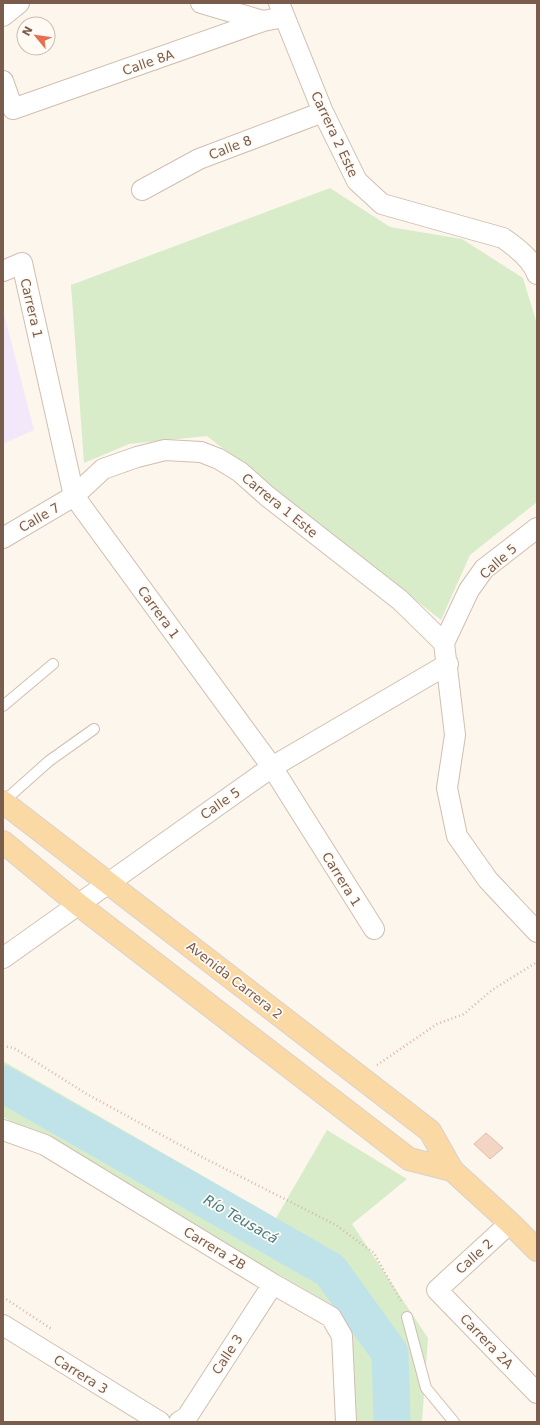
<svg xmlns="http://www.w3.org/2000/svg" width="540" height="1425" viewBox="0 0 540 1425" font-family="'DejaVu Sans',sans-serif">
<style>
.education{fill:#f3e8fa}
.green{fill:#d8ecc9}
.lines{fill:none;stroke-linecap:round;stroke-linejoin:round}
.river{stroke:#bfe3e8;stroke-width:37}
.building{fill:#f3d5c3;stroke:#e6bba3}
.service-casing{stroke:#d1beb0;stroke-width:12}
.minor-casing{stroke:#d1beb0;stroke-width:22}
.primary-casing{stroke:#dad1cd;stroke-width:24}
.path{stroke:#d9b8a5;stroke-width:2.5;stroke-dasharray:1 3;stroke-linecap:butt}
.service{stroke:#fff;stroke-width:10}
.minor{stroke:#fff;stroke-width:20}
.primary{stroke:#fbd9a5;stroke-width:22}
.labels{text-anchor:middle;stroke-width:3.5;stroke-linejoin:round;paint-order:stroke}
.street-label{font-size:13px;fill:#7a5c4d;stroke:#fffaf3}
.water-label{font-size:14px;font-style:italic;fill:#437c86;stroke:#fffaf3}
</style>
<rect width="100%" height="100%" fill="#fdf6ec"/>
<!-- education -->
<path class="education" d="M3 310 34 430 3 444Z"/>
<!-- green -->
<path class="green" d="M330 188 390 227 462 239 523 278 537 324V502L470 555 441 620 207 436 129 444 84 463 71 285Z
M3 1061 276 1218 327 1130 407 1179 352 1224 428 1338 422 1422H348L332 1305 3 1117Z"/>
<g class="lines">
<!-- river -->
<path class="river" d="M3 1084 330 1270 390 1353 392 1422"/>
</g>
<!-- building -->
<path class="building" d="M486 1133 503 1148 490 1159 474 1144Z"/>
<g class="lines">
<defs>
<path id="service" d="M3 706 53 664
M3 802 49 761 94 729
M407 1317 426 1388 454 1422"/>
<path id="minor" d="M201 3 263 21
M279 3 323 112 357 181 382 204 503 238C516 247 532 259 537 274
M3 16 19 3
M3 81 13 109 263 21 284 17
M142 190 199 159 323 112
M3 271 22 263 74 496 272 767 374 929
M3 538 74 496 103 469 137 457 165 450 201 452 219 459 240 472 267 496 400 600 444 643 455 735 447 788 457 836 488 880 537 932
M444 643 469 590 484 569 537 528
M3 958 272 767 448 664
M3 1130 45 1145 273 1284 331 1317 342 1336 346 1422
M510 1223 437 1290 537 1393
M3 1325 160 1422
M179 1422 187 1417 273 1284"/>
<path id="primary" d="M3 802 430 1131 452 1170 510 1223 537 1250
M3 842 79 905 409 1159 452 1170"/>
</defs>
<!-- service casing -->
<use href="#service" class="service-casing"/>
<!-- minor casing -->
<use href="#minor" class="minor-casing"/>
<!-- primary casing -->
<use href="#primary" class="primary-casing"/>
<!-- path -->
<path class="path" d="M3 1046 14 1048 85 1093 202 1157 336 1225 374 1253 402 1303
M377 1065 437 1024 464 1014 492 990 537 962
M3 1297 53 1330"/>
<!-- service -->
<use href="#service" class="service"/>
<!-- minor -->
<use href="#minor" class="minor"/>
<!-- primary -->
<use href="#primary" class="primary"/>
</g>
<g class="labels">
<!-- street labels -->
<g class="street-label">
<text transform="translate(148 62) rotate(-19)" y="5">Calle 8A</text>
<text transform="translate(335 134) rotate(65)" y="5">Carrera 2 Este</text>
<text transform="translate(230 147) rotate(-21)" y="5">Calle 8</text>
<text transform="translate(32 308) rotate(77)" y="5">Carrera 1</text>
<text transform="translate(280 505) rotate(39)" y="5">Carrera 1 Este</text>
<text transform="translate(39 517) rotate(-30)" y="5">Calle 7</text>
<text transform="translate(498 561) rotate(-42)" y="5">Calle 5</text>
<text transform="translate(159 612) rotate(54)" y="5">Carrera 1</text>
<text transform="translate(220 803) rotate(-35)" y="5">Calle 5</text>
<text transform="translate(342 879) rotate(58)" y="5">Carrera 1</text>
<text transform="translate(235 980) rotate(38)" y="5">Avenida Carrera 2</text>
<text transform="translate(215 1248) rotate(31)" y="5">Carrera 2B</text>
<text transform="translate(474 1256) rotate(-42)" y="5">Calle 2</text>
<text transform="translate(487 1341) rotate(46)" y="5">Carrera 2A</text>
<text transform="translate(227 1354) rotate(-57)" y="5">Calle 3</text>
<text transform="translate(81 1374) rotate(32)" y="5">Carrera 3</text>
</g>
<!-- water labels -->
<g class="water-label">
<text transform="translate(241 1219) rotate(30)" y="5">Río Teusacá</text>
</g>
</g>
<!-- border -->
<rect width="540" height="1425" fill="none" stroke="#7a5c4d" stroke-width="8"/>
<!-- north arrow -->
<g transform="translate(36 36) rotate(299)"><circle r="19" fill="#fffaf3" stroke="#cabbb1"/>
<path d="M0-3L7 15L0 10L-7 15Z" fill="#e76f51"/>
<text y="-6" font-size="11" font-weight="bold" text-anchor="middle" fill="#7a5c4d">N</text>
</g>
</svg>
